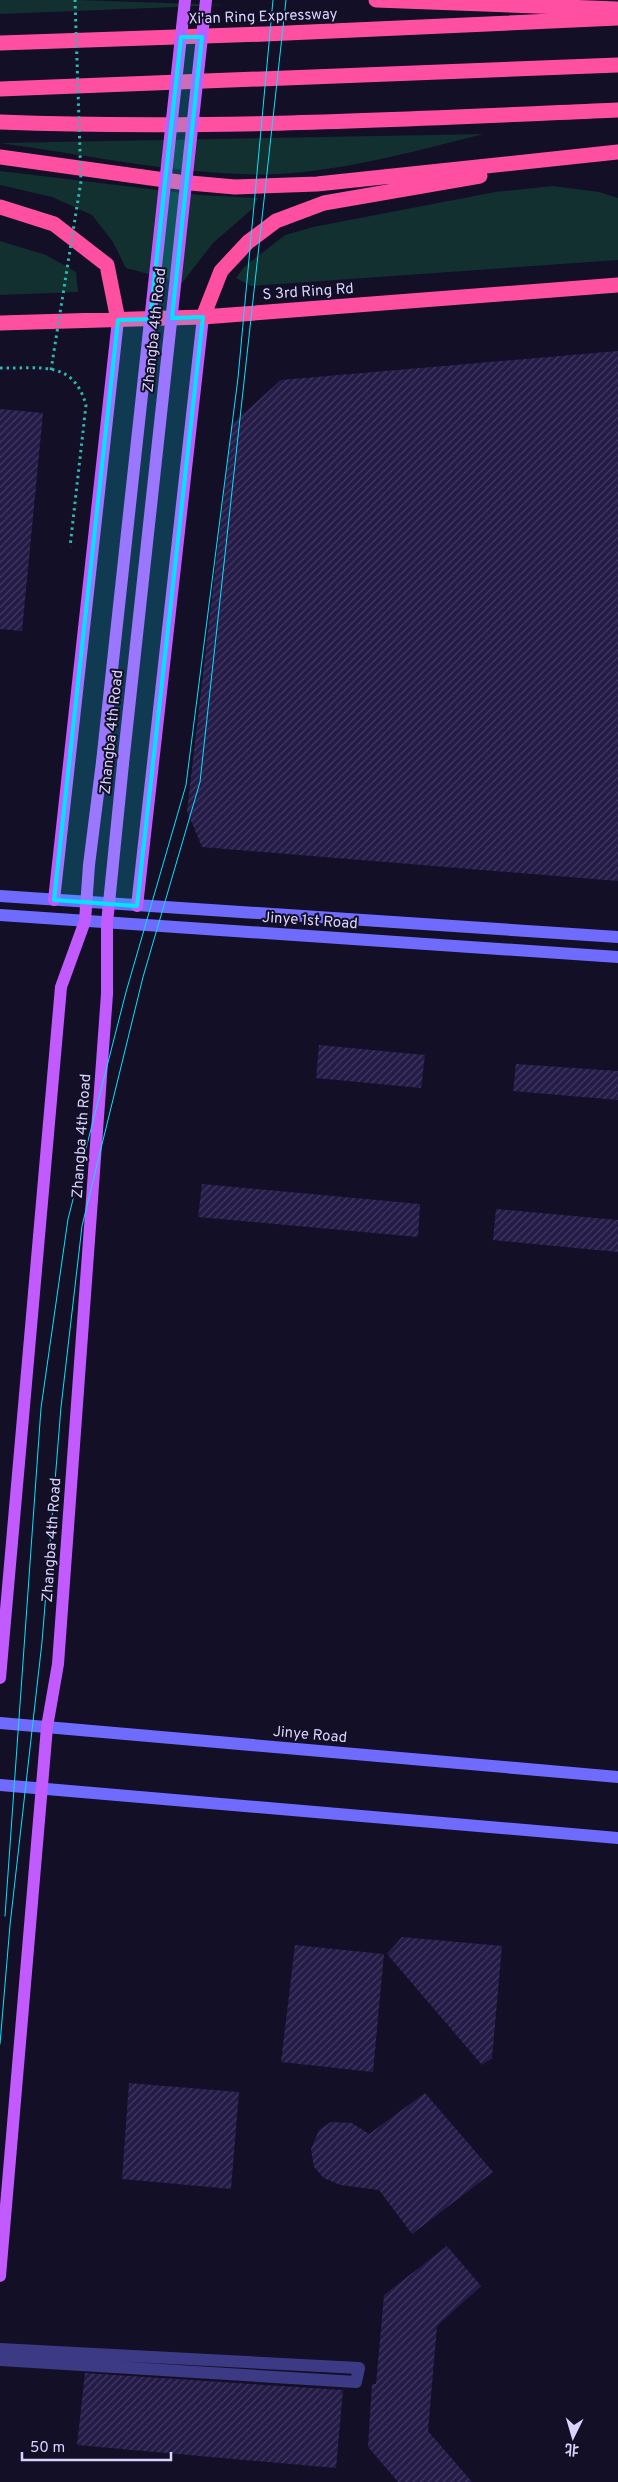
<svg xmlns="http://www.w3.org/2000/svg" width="618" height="2482" viewBox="0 0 618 2482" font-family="Overpass,'Noto Sans SC',sans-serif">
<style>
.grass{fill:#12302f}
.building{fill:url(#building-hatch)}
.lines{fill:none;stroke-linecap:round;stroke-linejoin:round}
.path{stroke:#2fb8b0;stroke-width:3;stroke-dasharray:2.5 4;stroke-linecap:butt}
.street{stroke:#3d3a85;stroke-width:12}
.secondary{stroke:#6f6bff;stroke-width:12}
.primary{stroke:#c25bff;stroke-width:12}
.highway{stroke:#ff4fa3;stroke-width:15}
.tram{stroke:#00e5ff;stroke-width:1}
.path-bridge{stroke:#2fb8b0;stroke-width:3;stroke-dasharray:2.5 4;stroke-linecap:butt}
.primary-bridge{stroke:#c25bff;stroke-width:12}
.marked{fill:#00e5ff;fill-opacity:0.2;stroke:#00e5ff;stroke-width:4;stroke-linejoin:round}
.labels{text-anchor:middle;stroke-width:4;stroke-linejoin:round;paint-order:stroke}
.street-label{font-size:15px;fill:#d9d4ff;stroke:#130f26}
</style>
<defs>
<pattern id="building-hatch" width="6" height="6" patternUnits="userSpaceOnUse" patternTransform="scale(1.25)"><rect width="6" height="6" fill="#241b47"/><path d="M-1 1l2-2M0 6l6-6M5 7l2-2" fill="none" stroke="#433b63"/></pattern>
</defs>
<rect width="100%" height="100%" fill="#130f26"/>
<!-- grass -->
<path class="grass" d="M0 0H78L225 5 0 14Z
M484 134C406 153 322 178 241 174 160 171 80 154 0 143Z
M0 171 200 195 258 198 251 210 213 243 182 283 126 268 113 242 92 215 52 197 0 185Z
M553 186 599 192 618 198V260L251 286 236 278 244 267 285 235 313 227 495 192Z
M0 241 46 255 76 272 78 292 0 295Z"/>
<!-- building -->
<path class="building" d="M618 351V881L202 847 187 811 232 424 281 380Z
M0 409 43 413 22 631 0 629Z
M319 1045 425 1055 421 1088 316 1078Z
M516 1064 618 1071V1100L513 1091Z
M202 1184 420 1204 418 1237 198 1217Z
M496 1209 618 1220V1252L493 1240Z
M402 1937 502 1946 492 2058 482 2065 387 1954Z
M295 1945 384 1954 373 2072 281 2062Z
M129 2083 239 2092 231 2189 122 2179Z
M425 2093 493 2172 412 2234 379 2190 340 2185 324 2178 314 2167 311 2149 319 2130 331 2122 352 2123 369 2134Z
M447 2246 481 2286 437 2326 428 2431 472 2482H398L368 2447 372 2384H376L384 2295Z
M85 2373 343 2390 336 2468 77 2445Z"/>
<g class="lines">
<!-- path -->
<path class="path" d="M0 368C40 369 73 359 86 405L70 547"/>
<!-- street -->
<path class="street" d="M0 2349 359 2368 356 2382 0 2360"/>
<!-- secondary -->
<path class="secondary" d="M0 896 618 937
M0 915 618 957
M0 1723 618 1777
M0 1785 618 1838"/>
<!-- primary -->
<path class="primary" d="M54 900 118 320
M137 906 203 317
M0 1678 61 987 85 921 89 865 102 762
M0 2276 47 1727 58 1664 107 994V923L123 764"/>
<!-- highway -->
<path class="highway" d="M376 0 618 9
M0 43 265 34 618 18
M0 89 618 65
M0 122C206 130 412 119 618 110
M0 157 179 182 235 187 317 184 618 152
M0 207 54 224 107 265 118 320
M203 317 221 271 248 242 276 221 324 203 480 176
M0 323 203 317 618 285"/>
<!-- tram -->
<path class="tram" d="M5 1916 41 1408 68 1219 126 992 186 785 238 378 273 0
M0 2044 10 1925 42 1642 61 1407 82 1226 143 977 200 782 286 0"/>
<!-- path-bridge -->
<path class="path-bridge" d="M51 370 81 181 75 0"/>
<!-- primary-bridge -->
<path class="primary-bridge" d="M102 762 185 0
M123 764 206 0"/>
</g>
<!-- marked area -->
<path class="marked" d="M181 37H202L172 318 203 317 137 906 54 900 118 320 150 319Z"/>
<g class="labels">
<!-- street labels -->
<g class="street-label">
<text transform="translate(263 16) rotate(-2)" y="5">Xi'an Ring Expressway</text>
<text transform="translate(308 291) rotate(-4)" y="5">S 3rd Ring Rd</text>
<text transform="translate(154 330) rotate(-84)" y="5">Zhangba 4th Road</text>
<text transform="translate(111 732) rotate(-84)" y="5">Zhangba 4th Road</text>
<text transform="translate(310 920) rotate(4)" y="5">Jinye 1st Road</text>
<text transform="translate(81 1136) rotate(-86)" y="5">Zhangba 4th Road</text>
<text transform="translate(51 1540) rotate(-86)" y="5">Zhangba 4th Road</text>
<text transform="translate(310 1734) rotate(5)" y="5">Jinye Road</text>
</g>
</g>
<!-- north arrow -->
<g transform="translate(573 2437) rotate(185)" stroke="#130f26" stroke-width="4" paint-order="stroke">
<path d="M0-4L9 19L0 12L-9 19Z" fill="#d9d4ff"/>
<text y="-8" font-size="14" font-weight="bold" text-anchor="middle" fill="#d9d4ff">北</text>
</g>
<!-- scale -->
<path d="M22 2452v8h149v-8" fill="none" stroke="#d9d4ff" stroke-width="2.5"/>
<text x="30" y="2452" font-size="15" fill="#d9d4ff" stroke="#130f26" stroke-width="4" paint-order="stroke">50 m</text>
</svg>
